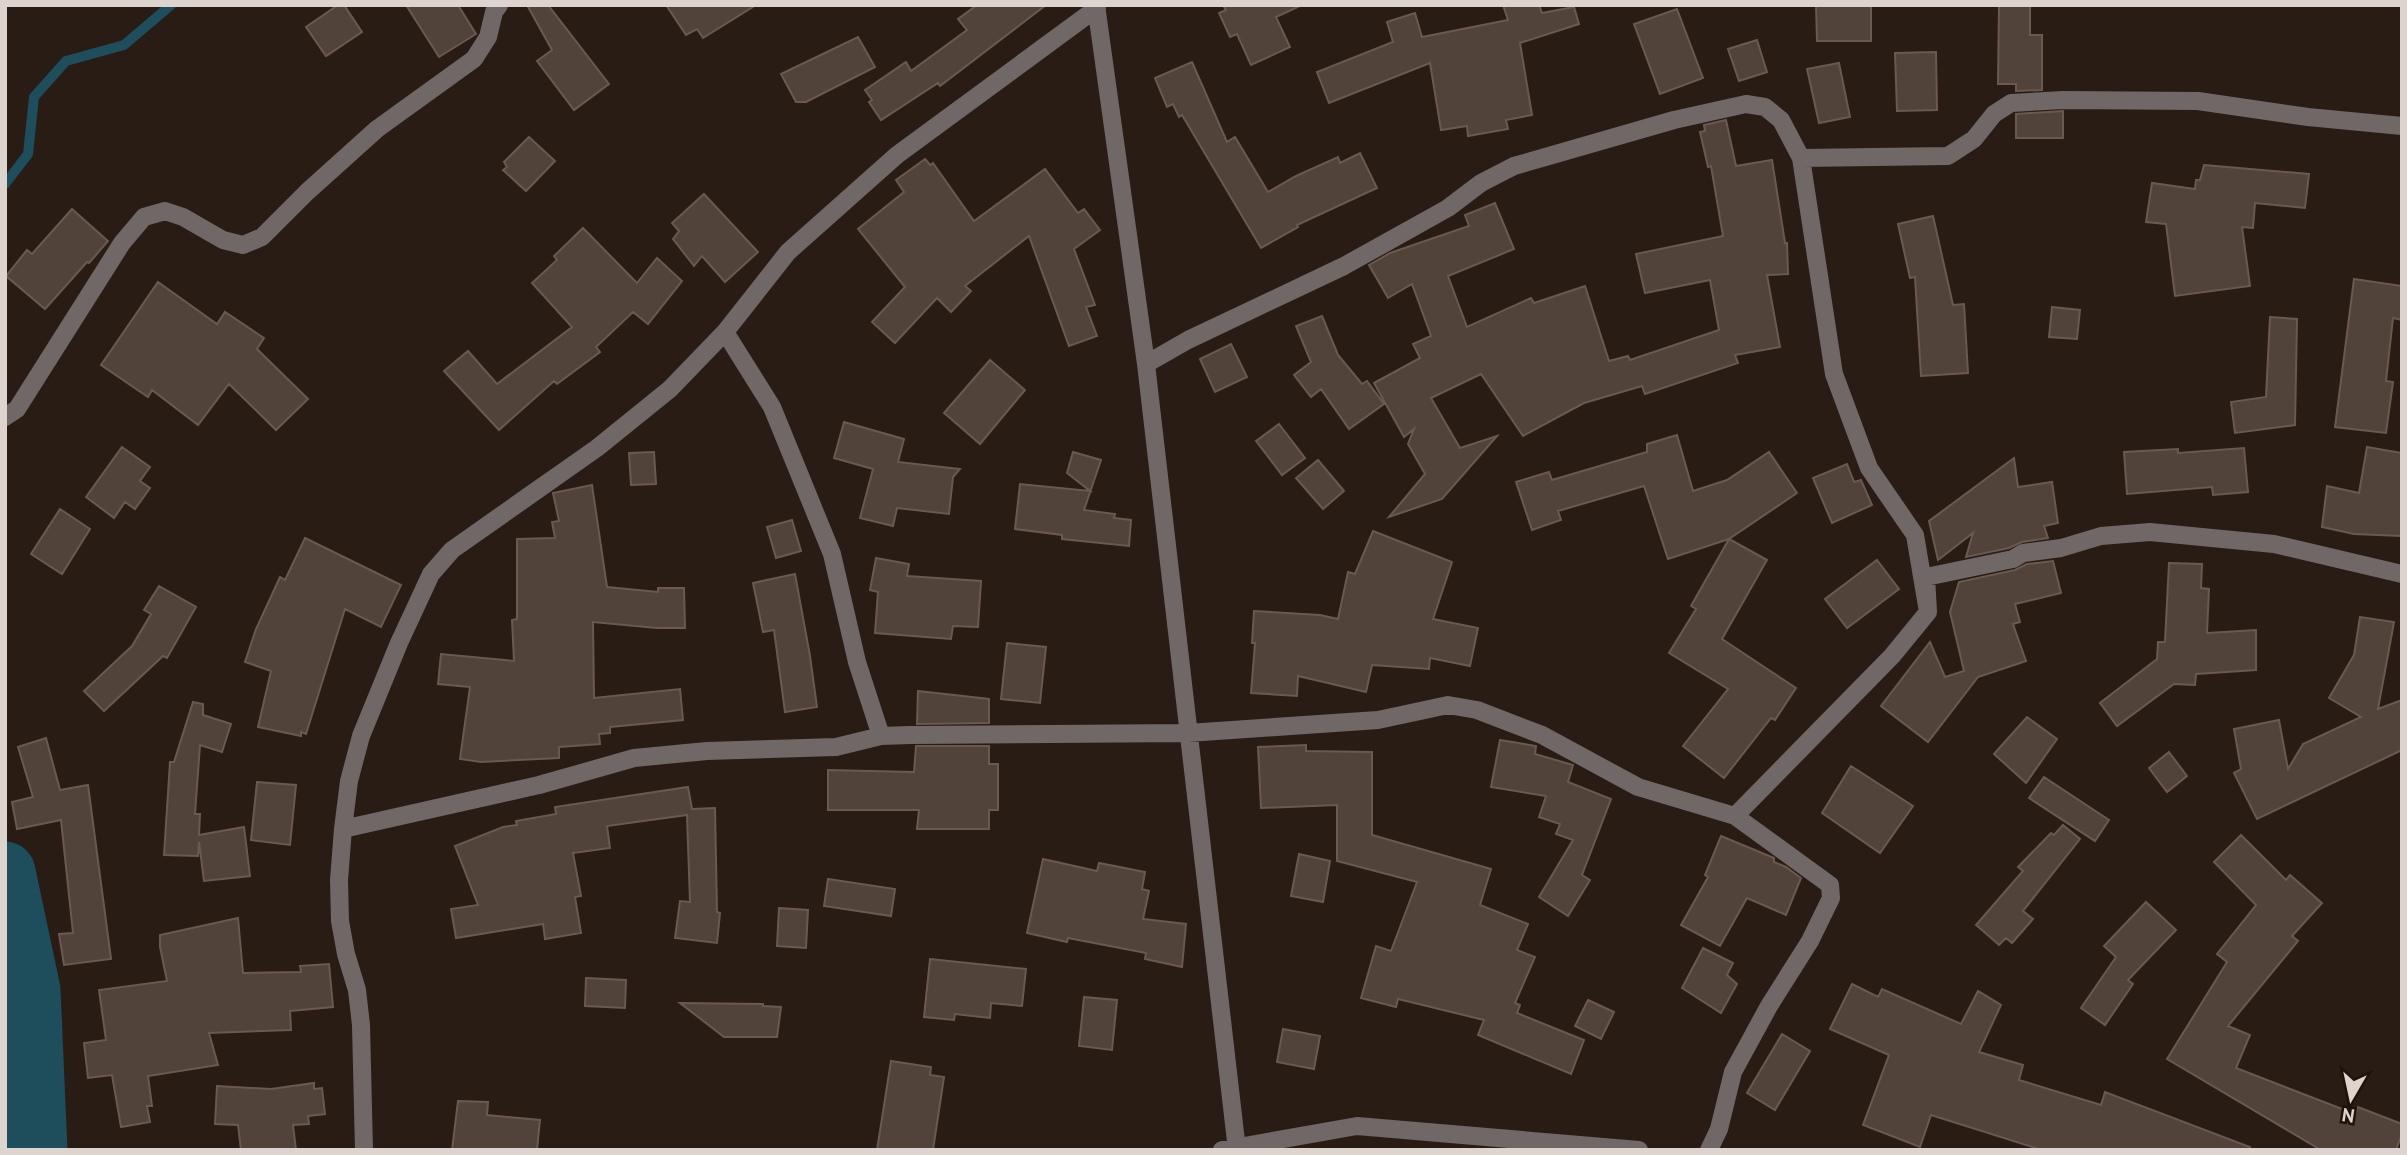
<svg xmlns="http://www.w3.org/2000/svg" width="2407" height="1155" viewBox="0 0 2407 1155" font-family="'PT Sans',sans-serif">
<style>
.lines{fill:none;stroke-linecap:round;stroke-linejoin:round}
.stream{stroke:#1e4d5c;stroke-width:10}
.river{stroke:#1e4d5c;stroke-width:61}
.building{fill:#51423a;stroke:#6a5951;stroke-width:2}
.minor{stroke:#706767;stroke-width:18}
</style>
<rect width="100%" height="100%" fill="#291c14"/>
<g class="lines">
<!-- stream -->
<path class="stream" d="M5 184 28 154 34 97 66 61 124 45 171 5"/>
<!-- river -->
<path class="river" d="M5 872 30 990 37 1150"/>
</g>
<!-- building -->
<path class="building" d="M338 5H344L362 32 326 56 306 27Z
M406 5H458L476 34 439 57Z
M527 5H548L609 84 574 110 537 61 552 50Z
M666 5H756L703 38 697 29 686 35Z
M977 5H1046L940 86 938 83 881 120 869 102 872 100 865 90 906 62 911 71 967 30 958 19Z
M1223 5H1302L1276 17 1290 47 1251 65 1237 34 1230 37 1219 13 1226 10Z
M1503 5H1539L1542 13 1574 7 1579 24 1520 43 1532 115 1506 120 1508 129 1468 136 1467 126 1441 130 1430 63 1329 103 1317 72 1393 42 1387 22 1415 13 1422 37 1508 20Z
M1816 5H1871V41H1817Z
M1999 5H2030V35H2042V90L2016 91V84H1998Z
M1677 9 1703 78 1660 94 1634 24Z
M858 37 875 67 806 102H796L781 74Z
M1757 40 1767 72 1739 81 1728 49Z
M1936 52 1937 110 1897 111 1895 53Z
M1192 62 1227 142 1235 137 1268 192 1296 176 1338 157 1340 163 1360 153 1377 188 1297 225 1298 227 1261 248 1182 115 1179 117 1173 104 1167 107 1155 78Z
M1839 63 1850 117 1819 123 1807 69Z
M2063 111V138H2016V114Z
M1726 120 1736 166 1772 160 1785 243H1787L1788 274 1767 275 1780 347 1735 355 1738 363 1645 394 1642 386 1584 403 1523 436 1481 374 1431 398 1460 448 1497 436 1442 499 1389 517 1425 474 1408 444 1414 429 1404 437 1374 383 1420 358 1413 344 1431 336 1412 284 1388 298 1369 265 1390 253 1469 226 1465 215 1495 203 1514 249 1448 276 1467 327 1531 298 1534 303 1585 286 1609 361 1628 356 1630 360 1719 330 1710 280 1645 293 1636 254 1723 236 1711 166 1708 167 1700 132 1705 131 1704 125Z
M529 137 555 161 526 191 503 170 507 167 504 162Z
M925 159 930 165 933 163 974 221 1045 169 1078 213 1084 209 1100 230 1074 249 1095 305 1086 307 1097 336 1069 346 1029 236 965 286 971 291 951 312 937 298 895 343 872 322 905 287 858 229 904 192 896 180Z
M2204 165 2309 174 2305 208 2255 203 2253 228 2242 227 2250 286 2175 296 2166 224 2146 222 2152 183 2195 189 2196 180H2200Z
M704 194 758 252 725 282 702 256 694 266 673 239 679 231 672 223Z
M72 209 108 241 89 263 87 262 45 309 6 276 27 250 32 254Z
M1933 216 1953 305 1964 304 1968 373 1921 376 1915 277 1910 278 1898 224Z
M583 228 637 283 657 258 682 281 648 324 633 312 596 347 600 352 557 384 554 381 499 430 444 371 468 351 497 384 572 327 532 283 557 260 554 256Z
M2354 279 2402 286V320L2393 318 2386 381 2393 382 2386 433 2335 427Z
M158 282 217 324 225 312 264 338 257 349 308 399 276 430 229 384 198 425 152 390 148 397 101 365Z
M2052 307 2080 310 2077 339 2049 337Z
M1322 316 1338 355 1362 384 1367 381 1384 404 1349 429 1321 389 1311 397 1294 375 1311 362 1296 326Z
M2270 317 2297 319 2295 425 2235 433 2231 402 2266 397Z
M1231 344 1247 377 1215 392 1200 359Z
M990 360 1025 390 980 444 944 413Z
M844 422 904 439 898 462 960 469 953 477 949 514 897 508 893 526 860 518 873 469 834 458Z
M1279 424 1305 458 1282 475 1256 441Z
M1677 435 1693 491 1727 480 1769 452 1797 493 1729 539 1767 560 1722 639 1796 688 1775 720 1771 718 1724 778 1683 746 1728 689 1669 653 1696 609 1691 606 1729 539 1668 559 1644 486 1558 511 1561 520 1532 530 1516 482 1549 472 1552 480 1647 452V444Z
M122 447 150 467 140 481 150 488 135 509 125 502 114 518 86 497Z
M2367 447 2402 453 2401 536 2354 534 2322 527 2327 486 2359 493Z
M2244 448 2248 492 2213 495 2212 487 2127 494 2124 452 2178 449V453Z
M654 452 656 484 631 485 629 453Z
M1073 452 1101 460 1084 510 1115 514 1114 518 1131 520 1129 546 1062 539V535L1015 529 1020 484 1090 491 1067 473Z
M2014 458 2018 487 2052 482 2058 523 2044 526 2048 538 2022 542 2009 548 1966 557 1973 533 1938 560 1929 521Z
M1318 460 1344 491 1323 509 1296 478Z
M1847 464 1854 482 1861 480 1872 505 1832 523 1813 478Z
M592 485 607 587 658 592V588H684L685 628H657L593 622 594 698 680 689 683 720 610 727V733L599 734 600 744 559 747V758L481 762 460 759 470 687 438 684 441 654 514 661 512 620 517 619V539L555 538 552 522 559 521 553 493Z
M60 509 90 529 62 574 31 554Z
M792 520 801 551 776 558 767 527Z
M1373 531 1452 562 1433 619 1478 628 1470 666 1430 658 1429 669 1372 665 1366 692 1298 676 1297 696 1251 693 1255 643H1252L1254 611 1320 615 1338 619 1348 572 1355 574Z
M305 538 401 585 381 627 345 609 306 734 301 732V736L258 727 271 671 245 662 256 629 280 577 285 580Z
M876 558 909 564 907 576 981 581 978 627 953 626 951 639 875 633 878 592 870 590Z
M1877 560 1899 589 1847 628 1825 599Z
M2053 561 2061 593 2015 604 2020 622 2013 624 2026 661 1978 677 1928 742 1881 706 1930 642 1945 677 1964 671 1950 612 1959 582 2015 570 2027 564Z
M2169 563 2202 564 2201 588 2209 589 2207 633 2256 630V670L2196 674 2195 685 2174 684 2117 726 2100 703 2157 659 2158 642H2165Z
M795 574 810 656 817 707 785 712 774 630 763 632 753 583Z
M159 586 196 607 167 658 163 656 104 711 84 691 132 646 151 614 144 610Z
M2360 617 2394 622 2378 709 2402 700V750L2257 819 2234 773 2241 769 2234 729 2279 720 2288 769 2303 744 2361 717 2329 698 2354 655Z
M1007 643 1046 647 1040 703 1001 699Z
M918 691 989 699V723L917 724Z
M193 702 203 704V715L231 724 222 752 200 745 195 814H200L199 835 244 827 250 876 204 881 199 842 198 856 164 855 170 762H174Z
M2027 717 2057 739 2026 783 1994 754Z
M46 738 60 790 88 785 111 959 64 965 59 934 73 933 61 820 17 829 12 802 33 797 18 747Z
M1500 740 1536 746 1535 754 1573 765 1568 782 1611 799 1582 875 1590 880 1568 916 1539 897 1573 840 1556 834 1560 824 1539 817 1546 796 1491 787Z
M1306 745V751L1372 752V835L1491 869 1480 905 1528 924 1517 950 1535 957 1515 1003 1520 1005 1517 1013 1584 1040 1571 1074 1478 1035 1484 1020 1398 999 1396 1007 1361 998 1376 946 1391 951 1417 882 1337 861V805L1261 808 1258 747Z
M916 746H989V764H998V810H989V829H917L919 810H828V770L914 772Z
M2169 752 2187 776 2167 792 2149 768Z
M1851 766 1913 806 1880 853 1822 813Z
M2044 777 2109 820 2095 841 2029 798Z
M257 782 296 785 290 845 251 840Z
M688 787 692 809 715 808 717 912 720 913 717 943 675 938 680 901 690 902 687 815 607 826 610 848 573 853 581 896 575 897 581 933 545 939 543 924 456 938 451 909 478 905 455 846 503 827 517 825 516 821 556 814 555 807Z
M2063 825 2080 839 2023 911 2033 919 2012 943 2006 938 1999 945 1976 925 2023 871 2018 867 2051 833 2054 835Z
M2241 835 2286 880 2290 875 2322 903 2292 936 2298 941 2228 1026 2250 1035 2236 1068 2355 1114 2358 1107 2402 1124V1134L2396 1150H2321L2167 1059 2227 962 2217 954 2256 905 2214 862Z
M1721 836 1774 858V862L1786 867 1801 878 1786 915 1747 898 1720 946 1681 925 1708 877 1705 875Z
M1299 854 1330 861 1323 902 1291 896Z
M1043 859 1097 871 1099 863 1145 872 1142 889 1149 891 1143 919 1186 924 1182 967 1145 959 1146 953 1068 938 1067 942 1027 933Z
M828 879 895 889 891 916 824 906Z
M2146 902 2176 930 2128 980 2133 984 2105 1025 2081 1008 2116 957 2104 946Z
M779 908 808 910 806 948 777 946Z
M238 918 243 973 301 972 300 966 329 964 333 1007 290 1011 291 1030 209 1033 218 1065 148 1076 152 1106H147L150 1122 121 1127 112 1075 88 1078 84 1043 106 1040 99 990 167 981 160 947V935Z
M1703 948 1733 963 1727 975 1737 984 1721 1013 1682 988Z
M930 959 1026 969 1022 1006 991 1003 990 1018 955 1014 954 1020 924 1017Z
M586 978 626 980 625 1008 585 1006Z
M1852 984 1878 997 1882 989 1961 1024 1978 991 2001 1005 1979 1052 2023 1065 2019 1080 2101 1105 2105 1092 2250 1147 2249 1150H2042L1931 1115 1920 1147 1863 1125 1889 1055 1830 1029Z
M1084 997 1117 1000 1112 1050 1079 1046Z
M1588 1000 1614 1012 1601 1039 1575 1026Z
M680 1003 763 1004V1006L781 1007 777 1037H724Z
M1283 1029 1320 1036 1314 1069 1277 1062Z
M1782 1034 1810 1051 1775 1110 1747 1093Z
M891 1061 931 1067 930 1075 944 1077 933 1150H877Z
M314 1083V1089L322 1088 325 1114 308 1116 309 1124 293 1125 296 1150H241L238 1125 215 1124 217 1086 271 1089Z
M458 1101 488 1102 487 1115 540 1120 537 1150H452Z"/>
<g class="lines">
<!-- minor -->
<path class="minor" d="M1096 5 1146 364 1237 1150
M1801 158 1948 156 1974 139 1994 114 2011 103 2063 100 2198 101 2308 117 2402 126
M725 332 772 407 832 554 857 662 881 736
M1146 364 1188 340 1344 266 1448 208 1481 183 1514 166 1674 120 1746 104 1765 107 1781 120 1801 158 1834 374 1869 468 1915 535 1928 612
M5 417 17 409 122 243 144 217 165 211 183 217 223 240 243 245 262 237 307 192 377 129 474 59 488 37 494 12 499 5
M1735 816 1892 656 1928 612 1926 577 2013 559 2023 553 2061 548 2101 536 2150 532 2274 544 2402 574
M343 829 539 785 634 758 707 751 836 747 881 736 909 735 1188 733 1378 720 1448 705 1477 710 1542 735 1638 787 1735 816 1830 885 1831 898 1810 941 1769 1006 1733 1072 1719 1129 1709 1150
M364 1150 361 1025 357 990 346 954 340 921 339 880 343 829 349 781 361 736 399 643 431 574 452 550 597 448 670 389 725 332 788 252 897 155 1097 8
M1222 1150 1357 1126 1639 1150"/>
</g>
<!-- border -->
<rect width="2407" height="1155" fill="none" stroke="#ded4cf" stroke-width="14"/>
<!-- north arrow -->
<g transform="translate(2351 1099) rotate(189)" stroke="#1f120b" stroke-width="5" paint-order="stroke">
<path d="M0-5L12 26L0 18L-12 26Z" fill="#ded4cf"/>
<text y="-10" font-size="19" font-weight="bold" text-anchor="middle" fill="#ded4cf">N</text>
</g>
</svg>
